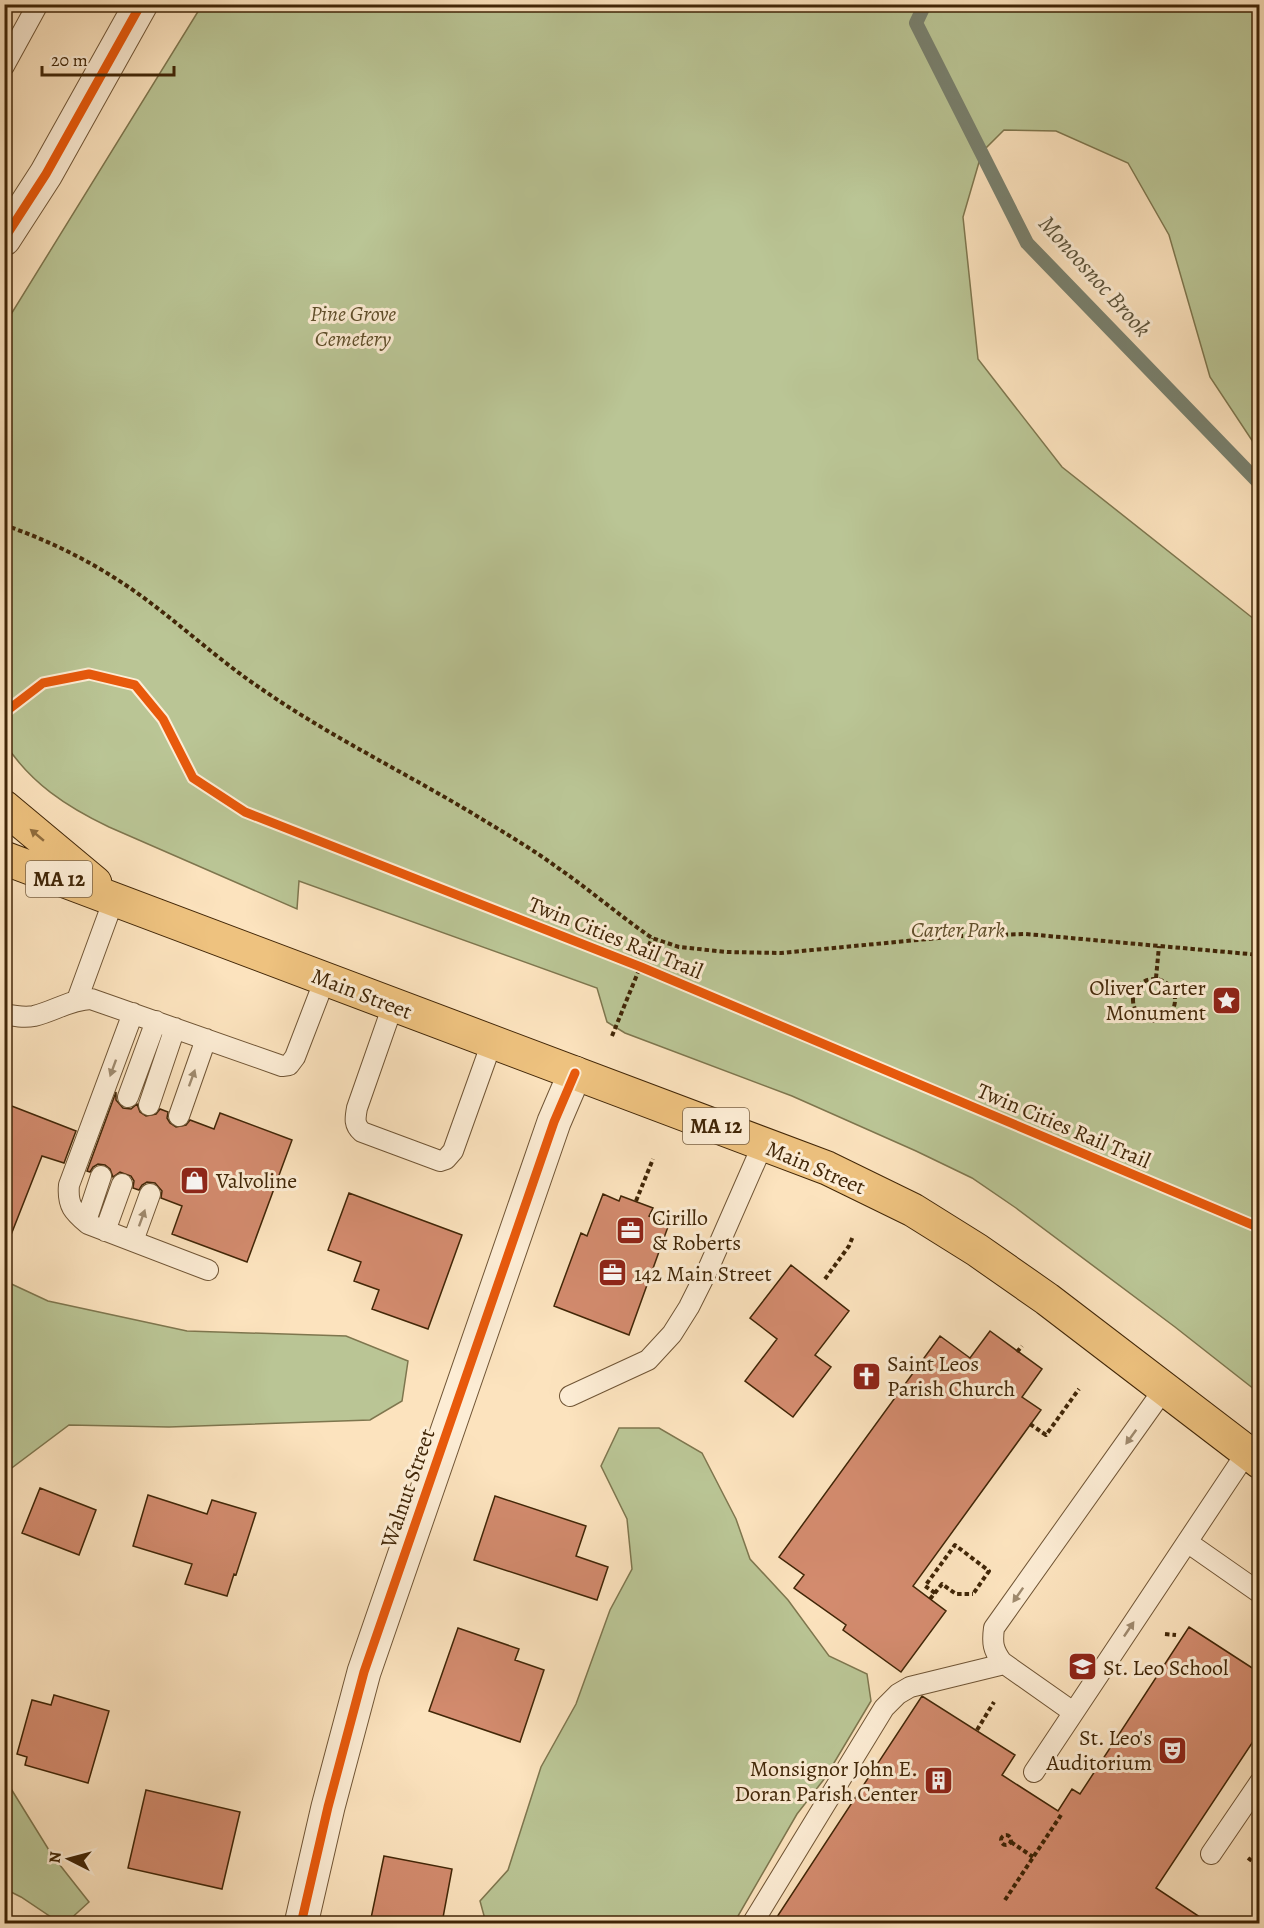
<svg xmlns="http://www.w3.org/2000/svg" width="1264" height="1928" viewBox="0 0 1264 1928" font-family="Alegreya,serif">
<style>
.green{fill:#bac595;stroke:#7e764e;stroke-width:1.5}
.lines{fill:none;stroke-linecap:round;stroke-linejoin:round}
.stream{stroke:#79816f;stroke-width:14}
.building{fill:#d38b6e;stroke:#412607;stroke-width:1.5}
.service-casing{stroke:#705535;stroke-width:22}
.minor-casing{stroke:#705535;stroke-width:35}
.tertiary-casing{stroke:#705535;stroke-width:35}
.primary-casing{stroke:#412607;stroke-width:35}
.path{stroke:#412607;stroke-width:4;stroke-dasharray:4.5 3;stroke-linecap:butt}
.service{stroke:#fdedd5;stroke-width:20}
.minor{stroke:#fdedd5;stroke-width:33}
.tertiary{stroke:#fdedd5;stroke-width:33}
.primary{stroke:#eec27f;stroke-width:33}
.cycleway-casing{stroke:#fdedd5;stroke-width:13}
.cycleway{stroke:#e8590c;stroke-width:9}
.oneway{fill:#8f6c3d}
.oneway2{fill:#9f8a6e}
.labels{text-anchor:middle;stroke-width:6;stroke-linejoin:round;paint-order:stroke}
.shield{fill:#fdedd5;stroke:#796245;stroke-width:1.5}
.shield-label{font-size:21px;font-weight:bold;fill:#412607}
.park-label{font-size:22px;font-style:italic;fill:#5f4e2a;stroke:#fdedd5}
.street-label{font-size:22px;fill:#412607;stroke:#fdedd5}
.poi-label{font-size:22px;fill:#412607;stroke:#fdedd5;text-anchor:start}
.water-label{font-size:24px;font-style:italic;fill:#5d543b;stroke:#fdedd5}
</style>
<rect width="100%" height="100%" fill="#fce3be"/>
<filter id="stains"><feTurbulence type="fractalNoise" baseFrequency=".00333" numOctaves="4"/><feColorMatrix values="0 0 0 0 .2 0 0 0 0 .09 0 0 0 0 .02 0 0 0 .5 -.17"/></filter>
<radialGradient id="worn" r=".72"><stop offset=".6" stop-color="#630" stop-opacity="0"/><stop offset="1" stop-color="#630" stop-opacity=".3"/></radialGradient>
<!-- green -->
<path class="green" d="M202 5H1259V451L1210 377 1169 235 1128 163 1056 131 1004 130 982 152 963 217 978 359 1062 467 1259 623V1393L1175 1327 1016 1208 972 1178 916 1151 792 1096 625 1033 607 1022 597 988 299 881 297 909 109 827C67 807 30 783 4 742L5 324Z
M5 1281 48 1301 187 1331 346 1336 408 1361 402 1401 370 1420 169 1427 69 1425 5 1473Z
M619 1428H659L702 1453 736 1519 750 1559 788 1600 829 1656 867 1674 871 1701 825 1778 797 1814 734 1923H486L480 1901 508 1870 541 1767 576 1704 610 1610 632 1569 627 1519 601 1466Z
M5 1779 52 1855 89 1902 66 1923H60L21 1897 5 1889Z"/>
<g class="lines">
<!-- stream -->
<path class="stream" d="M925 4 916 23 1027 243 1260 484"/>
</g>
<!-- building -->
<path class="building" d="M116 1092V1100L123 1108 131 1109 137 1104 140 1112 146 1116 156 1114 160 1109 168 1112 167 1118 170 1123 176 1127 186 1125 190 1120 214 1129 220 1113 292 1140 247 1262 172 1234 182 1206 161 1198 162 1191 155 1183 147 1182 142 1185 139 1190 133 1188 134 1181 131 1176 120 1172 113 1177 110 1169 105 1165 98 1164 93 1167 90 1172 87 1171Z
M4 1103 76 1131 64 1163 42 1156 7 1245H4Z
M349 1193 462 1235 428 1329 372 1309 379 1290 354 1281 361 1262 328 1250Z
M603 1194 619 1201 621 1196 653 1208 649 1216 669 1224 629 1335 554 1306 581 1233 587 1236Z
M791 1265 849 1311 815 1355 831 1367 793 1417 745 1381 777 1339 750 1318Z
M990 1331 1042 1369 1022 1397 1041 1410 913 1586 946 1611 901 1672 843 1630 846 1625 794 1588 804 1575 779 1557 940 1336 970 1358Z
M40 1488 96 1510 79 1555 22 1533Z
M148 1495 207 1514 212 1500 256 1513 236 1575 234 1574 227 1596 185 1584 192 1564 133 1546Z
M495 1496 586 1526 576 1556 608 1567 597 1600 474 1560Z
M1189 1627 1260 1673V1731L1156 1888 1209 1923H773L922 1696 1015 1755 1002 1775 1058 1811 1072 1789 1080 1794Z
M458 1628 519 1649 515 1660 544 1670 520 1742 429 1711Z
M54 1695 109 1711 88 1783 25 1765 27 1757 17 1754 32 1700 51 1705Z
M146 1790 240 1812 222 1889 128 1868Z
M384 1856 452 1869 442 1923H370Z"/>
<g class="lines">
<defs>
<path id="service" d="M4 66 38 4
M77 1000 114 899
M393 1005 357 1108C355 1119 354 1125 362 1132L440 1161 446 1159 453 1151 492 1042
M133 1013 69 1185C67 1206 74 1212 88 1224L208 1270
M4 1014C14 1016 24 1018 34 1016 55 1011 69 1000 91 999L282 1066 289 1065 295 1057 325 979
M128 1097 156 1021
M149 1105 175 1028
M179 1116 206 1039
M86 1221 101 1176
M105 1231 122 1184
M133 1241 150 1194
M570 1396 648 1360 672 1334 689 1307 709 1267 763 1144
M1187 1542 1260 1593
M1073 1712 1002 1662C993 1650 992 1643 994 1628L1164 1389
M1034 1772 1247 1452
M1211 1854 1260 1782
M752 1924 884 1708 898 1694 910 1687 1004 1664"/>
<path id="minor" d="M4 239 46 174 141 4"/>
<path id="tertiary" d="M301 1924 328 1807 364 1672 554 1122 575 1073"/>
<path id="primary" d="M4 807 95 883
M4 858 827 1168 913 1210 977 1250 1047 1299 1260 1462"/>
</defs>
<!-- service casing -->
<use href="#service" class="service-casing"/>
<!-- minor casing -->
<use href="#minor" class="minor-casing"/>
<!-- tertiary casing -->
<use href="#tertiary" class="tertiary-casing"/>
<!-- primary casing -->
<use href="#primary" class="primary-casing"/>
<!-- path -->
<path class="path" d="M4 525C57 543 108 570 152 604 189 632 224 664 263 690 334 739 412 776 485 821 510 836 535 851 558 868 590 890 620 916 652 938L679 947 727 952 781 953 959 936 1026 934 1260 955
M1156 978 1159 946
M1133 1000a21 21 0 1 1 42 0a21 21 0 1 1-42 0Z
M612 1036 652 938
M636 1201 653 1159
M825 1279 849 1246 853 1236
M1017 1352 1022 1346
M1030 1424 1046 1435 1079 1389
M935 1593 925 1586 955 1545 989 1571 973 1594
M930 1599 942 1584 956 1594H973
M1165 1634 1176 1635
M977 1730 994 1702
M1001 1840a5 5 0 1 1 10 0a5 5 0 1 1-10 0Z
M1011 1842 1033 1857
M1248 1858 1260 1867
M1005 1900 1061 1815"/>
<!-- service -->
<use href="#service" class="service"/>
<!-- minor -->
<use href="#minor" class="minor"/>
<!-- tertiary -->
<use href="#tertiary" class="tertiary"/>
<!-- primary -->
<use href="#primary" class="primary"/>
<defs>
<path id="cycleway" d="M4 239 46 174 141 4
M4 713 43 683 89 674 135 685 163 719 193 778 245 812 641 967 1260 1228
M301 1924 328 1807 364 1672 554 1122 575 1073"/>
</defs>
<!-- cycleway casing -->
<use href="#cycleway" class="cycleway-casing"/>
<!-- cycleway -->
<use href="#cycleway" class="cycleway"/>
</g>
<!-- one-way arrows -->
<defs><path id="oneway-solid" d="M-6-.8H1V-3.2L6.5 0L1 3.2V.8H-6Z" transform="scale(1.5)"/></defs>
<use class="oneway" href="#oneway-solid" transform="translate(37 835) rotate(-140)"/>
<g class="oneway2">
<use href="#oneway-solid" transform="translate(113 1068) rotate(110)"/>
<use href="#oneway-solid" transform="translate(192 1078) rotate(-70)"/>
<use href="#oneway-solid" transform="translate(142 1218) rotate(-70)"/>
<use href="#oneway-solid" transform="translate(1131 1437) rotate(126)"/>
<use href="#oneway-solid" transform="translate(1018 1595) rotate(125)"/>
<use href="#oneway-solid" transform="translate(1129 1629) rotate(-56)"/>
</g>
<!-- icons -->
<defs>
<symbol id="sight-square" viewBox="-11 -11 22 22"><rect x="-9" y="-9" width="18" height="18" rx="4" fill="#8f2418" stroke="#fdedd5"/><path d="M0-6L1.8-2.2L6-1.7L2.9 1.2L3.7 5.4L0 3.3L-3.7 5.4L-2.9 1.2L-6-1.7L-1.8-2.2Z" fill="#fff"/></symbol>
<symbol id="shop-square" viewBox="-11 -11 22 22"><rect x="-9" y="-9" width="18" height="18" rx="4" fill="#8f2418" stroke="#fdedd5"/><path d="M-5-2.5h2.3a2.7 3.5 0 0 1 5.4 0H5L5.5 6h-11ZM-1.5-2.5h3a1.5 2.3 0 0 0-3 0Z" fill="#fff"/></symbol>
<symbol id="office-square" viewBox="-11 -11 22 22"><rect x="-9" y="-9" width="18" height="18" rx="4" fill="#8f2418" stroke="#fdedd5"/><path d="M-6-3h4V-5.5h4V-3h4V5H-6ZM-1-4.5V-3h2v-1.5ZM-6 0V1H6V0Z" fill="#fff"/></symbol>
<symbol id="church-square" viewBox="-11 -11 22 22"><rect x="-9" y="-9" width="18" height="18" rx="4" fill="#8f2418" stroke="#fdedd5"/><path d="M-1.2-6h2.4v3.5h3.3v2.4h-3.3V6h-2.4V-.1h-3.3v-2.4h3.3Z" fill="#fff"/></symbol>
<symbol id="school-square" viewBox="-11 -11 22 22"><rect x="-9" y="-9" width="18" height="18" rx="4" fill="#8f2418" stroke="#fdedd5"/><path d="M0-5L7-2L0 1L-7-2ZM-4 1L0 2.5L4 1V4Q0 6-4 4Z" fill="#fff"/></symbol>
<symbol id="theatre-square" viewBox="-11 -11 22 22"><rect x="-9" y="-9" width="18" height="18" rx="4" fill="#8f2418" stroke="#fdedd5"/><path d="M-5-5.5Q0-4 5-5.5V0Q5 5 0 6Q-5 5-5 0ZM-3.3-2.5H-1v1.5H-3.3ZM1-2.5H3.3v1.5H1ZM-2.8 1Q0 5.5 2.8 1Z" fill="#fff"/></symbol>
<symbol id="building-square" viewBox="-11 -11 22 22"><rect x="-9" y="-9" width="18" height="18" rx="4" fill="#8f2418" stroke="#fdedd5"/><path d="M-4-6H4V6H1V3H-1V6H-4ZM-2.5-4.3h1.7v1.8h-1.7ZM.8-4.3h1.7v1.8H.8ZM-2.5-1h1.7V.8h-1.7ZM.8-1h1.7V.8H.8Z" fill="#fff"/></symbol>
</defs>
<g fill-rule="evenodd">
<use href="#sight-square" x="1210" y="984" width="33" height="33"/>
<use href="#shop-square" x="178" y="1164" width="33" height="33"/>
<use href="#office-square" x="614" y="1214" width="33" height="33"/>
<use href="#office-square" x="596" y="1256" width="33" height="33"/>
<use href="#church-square" x="850" y="1360" width="33" height="33"/>
<use href="#school-square" x="1066" y="1650" width="33" height="33"/>
<use href="#theatre-square" x="1156" y="1734" width="33" height="33"/>
<use href="#building-square" x="922" y="1764" width="33" height="33"/>
</g>
<g class="labels">
<!-- shield labels -->
<g class="shield">
<rect x="26" y="861" width="66" height="36" rx="4.5"/>
<rect x="683" y="1108" width="66" height="36" rx="4.5"/>
</g>
<g class="shield-label">
<text x="59" y="886">MA 12</text>
<text x="716" y="1133">MA 12</text>
</g>
<!-- park labels -->
<g class="park-label">
<text x="353" y="321">Pine Grove<tspan x="353" dy="25">Cemetery</tspan></text>
<text x="958" y="937">Carter Park</text>
</g>
<!-- street labels -->
<g class="street-label">
<text transform="translate(616 937) rotate(22)" y="8">Twin Cities Rail Trail</text>
<text transform="translate(362 993) rotate(21)" y="8">Main Street</text>
<text transform="translate(1064 1125) rotate(23)" y="8">Twin Cities Rail Trail</text>
<text transform="translate(816 1167) rotate(23)" y="8">Main Street</text>
<text transform="translate(407 1488) rotate(-71)" y="8">Walnut Street</text>
</g>
<!-- poi labels -->
<g class="poi-label">
<text x="1206" y="995" text-anchor="end">Oliver Carter<tspan x="1206" dy="25">Monument</tspan></text>
<text x="216" y="1188">Valvoline</text>
<text x="652" y="1225">Cirillo<tspan x="652" dy="25">&amp; Roberts</tspan></text>
<text x="634" y="1281">142 Main Street</text>
<text x="887" y="1371">Saint Leos<tspan x="887" dy="25">Parish Church</tspan></text>
<text x="1103" y="1675">St. Leo School</text>
<text x="1152" y="1745" text-anchor="end">St. Leo's<tspan x="1152" dy="25">Auditorium</tspan></text>
<text x="918" y="1776" text-anchor="end">Monsignor John E.<tspan x="918" dy="25">Doran Parish Center</tspan></text>
</g>
<!-- water labels -->
<g class="water-label">
<text transform="translate(1095 276) rotate(48)" y="8">Monoosnoc Brook</text>
</g>
</g>
<!-- margin -->
<rect width="1264" height="1928" fill="none" stroke="#fce3be" stroke-width="24"/>
<rect x="6" y="6" width="1252" height="1916" fill="none" stroke="#412607" stroke-width="3"/>
<rect x="12" y="12" width="1240" height="1904" fill="none" stroke="#412607" stroke-width="1.5"/>
<!-- north arrow -->
<g transform="translate(69 1859) rotate(276)" stroke="#fdedd5" stroke-width="4.5" paint-order="stroke">
<path d="M0-4.5L10 22L0 15L-10 22Z" fill="#412607"/>
<text y="-9" font-size="16" font-weight="bold" text-anchor="middle" fill="#412607">N</text>
</g>
<!-- scale -->
<path d="M42 66v9h132v-9" fill="none" stroke="#412607" stroke-width="3"/>
<text x="51" y="66" font-size="18" fill="#412607" stroke="#fdedd5" stroke-width="4.5" paint-order="stroke">20 m</text>
<rect width="100%" height="100%" filter="url(#stains)"/>
<rect width="100%" height="100%" fill="url(#worn)"/>
</svg>
